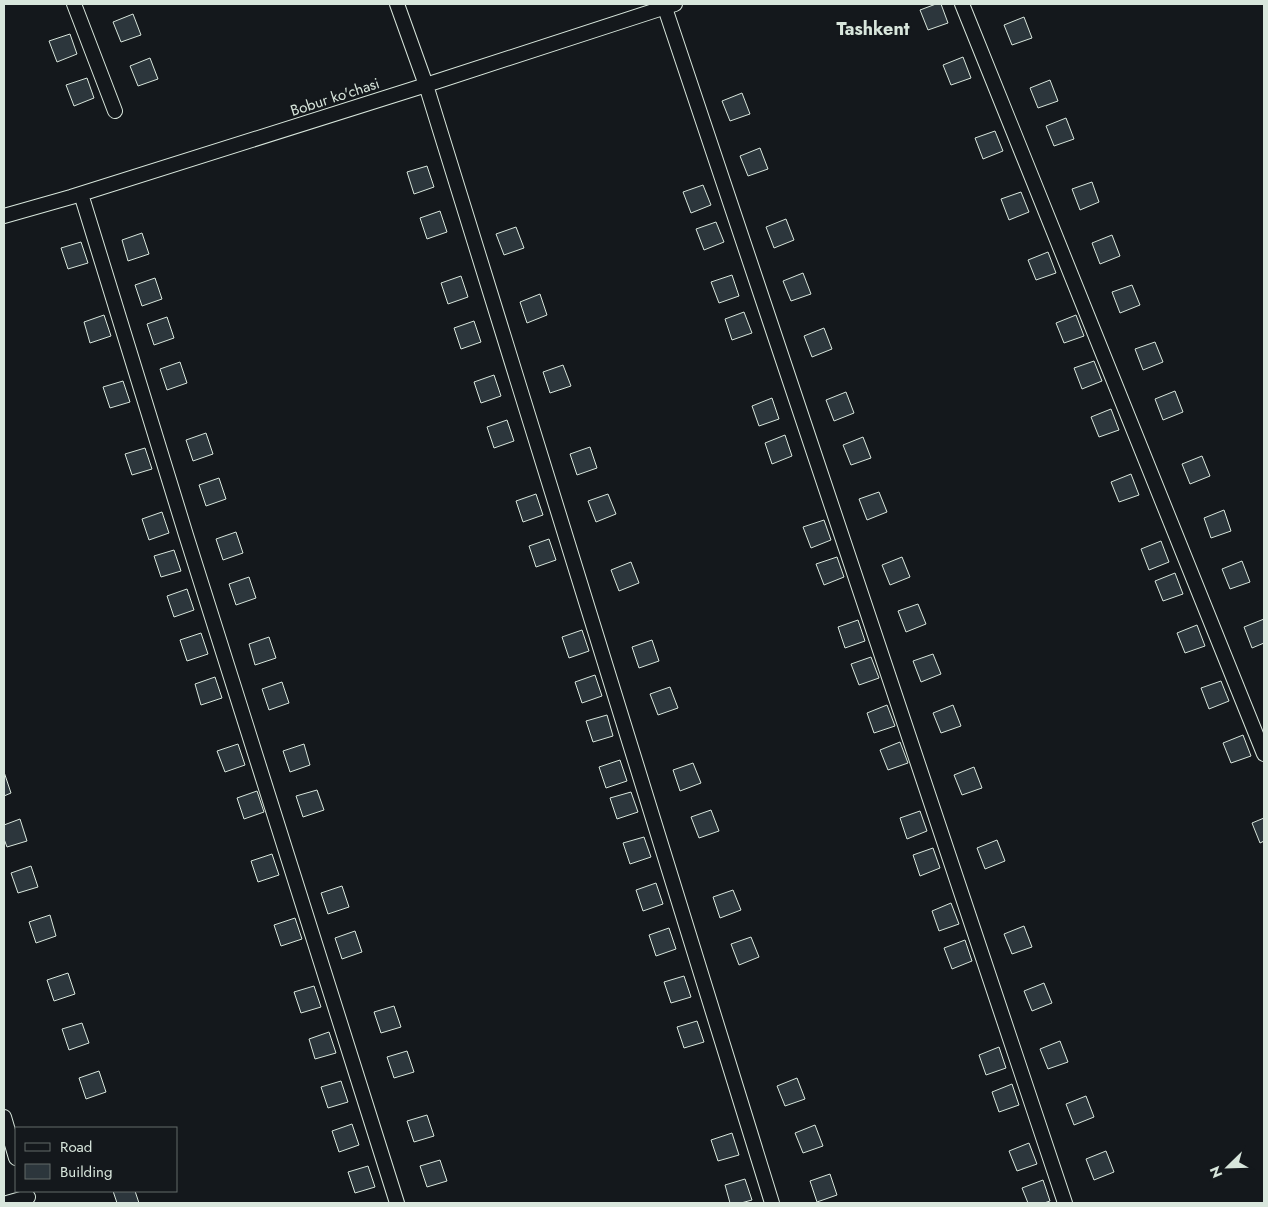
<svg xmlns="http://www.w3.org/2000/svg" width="1268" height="1207" viewBox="0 0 1268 1207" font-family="Jost,sans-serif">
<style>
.building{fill:#2c363c;stroke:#d8e6dc}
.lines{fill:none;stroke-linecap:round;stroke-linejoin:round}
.minor-casing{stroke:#d8e6dc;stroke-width:16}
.minor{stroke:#14181c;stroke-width:14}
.labels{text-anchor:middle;stroke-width:4;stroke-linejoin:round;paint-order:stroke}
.street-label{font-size:15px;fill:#d8e6dc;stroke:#14181c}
.quarter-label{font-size:18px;font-weight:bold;fill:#d8e6dc;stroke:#14181c}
</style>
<rect width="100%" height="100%" fill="#14181c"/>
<!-- building -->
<path class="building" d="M936 4H941L948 23 928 30 920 10Z
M133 14 141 35 121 42 113 22Z
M1024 17 1032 38 1012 45 1004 25Z
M70 34 77 54 57 62 49 41Z
M963 57 971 78 951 85 943 65Z
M150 58 158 79 138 86 130 66Z
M87 78 94 98 74 106 66 85Z
M1050 80 1058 101 1038 108 1030 88Z
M742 93 750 114 730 121 722 101Z
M1066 118 1074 139 1054 146 1046 126Z
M995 131 1003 151 983 159 975 138Z
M760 148 768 169 748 176 740 156Z
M427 166 434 187 414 194 407 172Z
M1092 182 1099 202 1080 210 1072 189Z
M703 185 711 205 691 213 683 192Z
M1021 192 1029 212 1009 220 1001 199Z
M440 211 447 232 427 239 420 218Z
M786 219 794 240 774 248 766 227Z
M716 222 724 242 704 250 696 229Z
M516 227 524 248 504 255 496 234Z
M142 233 149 254 128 261 122 240Z
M1112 235 1120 256 1100 264 1092 243Z
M81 242 88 263 68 269 61 248Z
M1048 252 1056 273 1036 280 1028 260Z
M803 273 811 294 791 301 783 281Z
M732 275 739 296 719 303 711 282Z
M461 276 468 297 448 304 441 283Z
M155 278 162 299 142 306 135 285Z
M1132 285 1140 305 1120 313 1112 292Z
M540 294 547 315 527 323 520 302Z
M744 312 752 333 732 340 725 319Z
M104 315 111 336 90 343 84 322Z
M1076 315 1084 336 1064 343 1056 323Z
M167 317 174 338 154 345 147 324Z
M474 321 481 342 461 349 454 328Z
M824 328 832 349 812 357 804 336Z
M1155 342 1163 362 1143 370 1135 349Z
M1094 361 1102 381 1082 389 1074 368Z
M180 362 187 383 167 390 160 369Z
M563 365 571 386 550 393 543 372Z
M494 375 501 396 481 403 474 382Z
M123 381 130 402 110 408 103 387Z
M1175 391 1183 412 1163 420 1155 399Z
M846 392 854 413 834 421 826 400Z
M772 398 779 419 759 426 752 406Z
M1111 409 1119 430 1099 437 1091 417Z
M507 420 514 441 494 448 487 427Z
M206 433 213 454 193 461 186 440Z
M785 435 792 456 772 464 765 443Z
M863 437 871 458 851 465 843 445Z
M590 447 597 468 577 475 570 454Z
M145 448 152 469 132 475 125 454Z
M1202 456 1210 476 1190 484 1182 464Z
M1131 474 1139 495 1119 502 1111 482Z
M219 478 226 499 206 506 199 485Z
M879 492 887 512 867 520 859 499Z
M536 494 543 515 523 522 516 501Z
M608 494 616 514 596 522 588 501Z
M1224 510 1231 531 1211 538 1204 518Z
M162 512 169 533 149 540 142 519Z
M824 520 831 540 811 548 803 527Z
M236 532 243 553 223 560 216 539Z
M549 539 556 560 536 567 529 546Z
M1161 541 1169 562 1149 570 1141 549Z
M174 550 181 571 161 577 154 556Z
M837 557 844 577 824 585 816 564Z
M902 557 910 577 890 585 882 565Z
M1242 561 1250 582 1230 589 1222 569Z
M631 562 639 583 619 591 611 570Z
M1175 573 1183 594 1163 601 1155 581Z
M249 577 256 598 236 605 229 584Z
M187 589 194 610 174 617 167 596Z
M918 604 926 624 906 632 898 611Z
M1264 619V643L1252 648 1244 627Z
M858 620 865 641 845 648 838 627Z
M1197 625 1205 646 1185 653 1177 633Z
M582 630 589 651 569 658 562 637Z
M201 633 208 654 187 661 180 640Z
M269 637 276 658 255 665 249 644Z
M652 640 659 661 639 668 632 647Z
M933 654 941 674 921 682 913 661Z
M871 657 879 678 859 685 851 664Z
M595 675 602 696 582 703 575 682Z
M215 677 222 698 201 705 195 684Z
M1221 681 1229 701 1209 709 1201 688Z
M282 682 289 703 269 710 262 689Z
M670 687 678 708 658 715 650 694Z
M887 705 895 726 874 733 867 713Z
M953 705 961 726 941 733 933 713Z
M607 715 613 736 593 742 586 721Z
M1243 735 1251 756 1231 763 1223 743Z
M900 742 908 763 888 770 880 750Z
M238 744 245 765 225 772 217 751Z
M304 744 310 765 290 772 283 751Z
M620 760 627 781 606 788 599 767Z
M693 763 701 783 680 791 673 770Z
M974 767 982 788 962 795 954 775Z
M4 772 11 793 4 796Z
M317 790 324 810 303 817 296 796Z
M257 791 264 812 244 819 237 798Z
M631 792 638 812 617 819 610 798Z
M711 810 719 831 699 838 691 817Z
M920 811 927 831 907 839 900 818Z
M1264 818V841L1260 843 1252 823Z
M20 819 27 841 7 847 4 839V825Z
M644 837 651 857 630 864 623 843Z
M997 840 1005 861 985 869 977 848Z
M933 848 940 868 920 876 913 855Z
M272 854 279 875 258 882 251 861Z
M31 866 38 887 18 893 11 873Z
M656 883 663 904 643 911 636 890Z
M342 886 349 907 328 914 321 893Z
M733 890 741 910 720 918 713 897Z
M951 903 959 924 939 931 932 911Z
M50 915 56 936 36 943 29 922Z
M295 918 302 939 281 946 274 925Z
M1024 926 1032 947 1012 954 1004 934Z
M669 928 676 949 656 956 649 935Z
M355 931 362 952 342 959 335 938Z
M751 937 759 957 739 965 731 944Z
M965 940 972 961 952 969 944 948Z
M68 973 75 994 54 1001 47 980Z
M684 976 691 997 671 1003 664 982Z
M1044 983 1052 1003 1032 1011 1024 991Z
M314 986 321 1007 301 1013 294 992Z
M394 1006 401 1027 381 1033 374 1012Z
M697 1021 704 1042 684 1048 677 1027Z
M82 1023 89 1043 69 1050 62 1029Z
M329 1032 336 1053 315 1059 309 1039Z
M1060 1041 1068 1062 1048 1069 1040 1049Z
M999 1047 1006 1068 986 1075 979 1055Z
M407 1051 414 1072 394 1078 387 1057Z
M99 1071 106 1092 86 1099 79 1078Z
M797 1078 805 1099 785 1106 777 1086Z
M341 1081 348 1102 328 1108 321 1087Z
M1012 1084 1019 1105 999 1112 992 1092Z
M1086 1096 1094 1117 1074 1125 1066 1104Z
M427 1115 434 1136 414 1142 407 1121Z
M352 1124 359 1145 339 1152 332 1131Z
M815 1125 823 1146 803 1153 795 1133Z
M732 1133 739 1155 718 1161 711 1140Z
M1029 1143 1037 1164 1017 1171 1009 1151Z
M1106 1151 1114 1172 1094 1180 1086 1159Z
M440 1160 447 1181 427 1187 420 1166Z
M368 1166 375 1187 355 1193 348 1172Z
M830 1174 837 1195 817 1202 810 1181Z
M745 1179 752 1200 741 1203H730L725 1185Z
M1043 1180 1050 1201 1044 1203H1028L1022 1188Z
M113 1191H135L139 1203H117Z"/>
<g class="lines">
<defs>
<path id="minor" d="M74 4 115 111
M397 4 426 85 772 1203
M962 4 1264 754
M665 8 1065 1203
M81 194 186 535 397 1203
M4 216 71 197 426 85 675 4
M4 1117 16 1158
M7 1203 28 1197"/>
</defs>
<!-- minor casing -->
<use href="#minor" class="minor-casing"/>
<!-- minor -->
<use href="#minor" class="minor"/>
</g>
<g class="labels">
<!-- street labels -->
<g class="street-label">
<text transform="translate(335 97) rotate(-18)" y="5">Bobur ko'chasi</text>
</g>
<!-- quarter labels -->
<g class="quarter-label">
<text x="873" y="35">Tashkent</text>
</g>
</g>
<!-- border -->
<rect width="1268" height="1207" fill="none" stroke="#d8e6dc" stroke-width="10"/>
<!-- legend -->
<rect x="15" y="1127" width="162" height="65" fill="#14181c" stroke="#626a69"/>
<rect x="25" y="1143" width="25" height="8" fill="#14181c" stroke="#626a69"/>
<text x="60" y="1152" font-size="15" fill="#d8e6dc">Road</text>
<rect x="25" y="1164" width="25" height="15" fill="#2c363c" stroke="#626a69"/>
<text x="60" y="1177" font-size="15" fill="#d8e6dc">Building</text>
<!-- north arrow -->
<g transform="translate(1228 1167) rotate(247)" stroke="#14181c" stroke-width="4" paint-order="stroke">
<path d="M0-4L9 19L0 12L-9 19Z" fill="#d8e6dc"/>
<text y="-8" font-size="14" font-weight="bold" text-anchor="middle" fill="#d8e6dc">N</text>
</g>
</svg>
